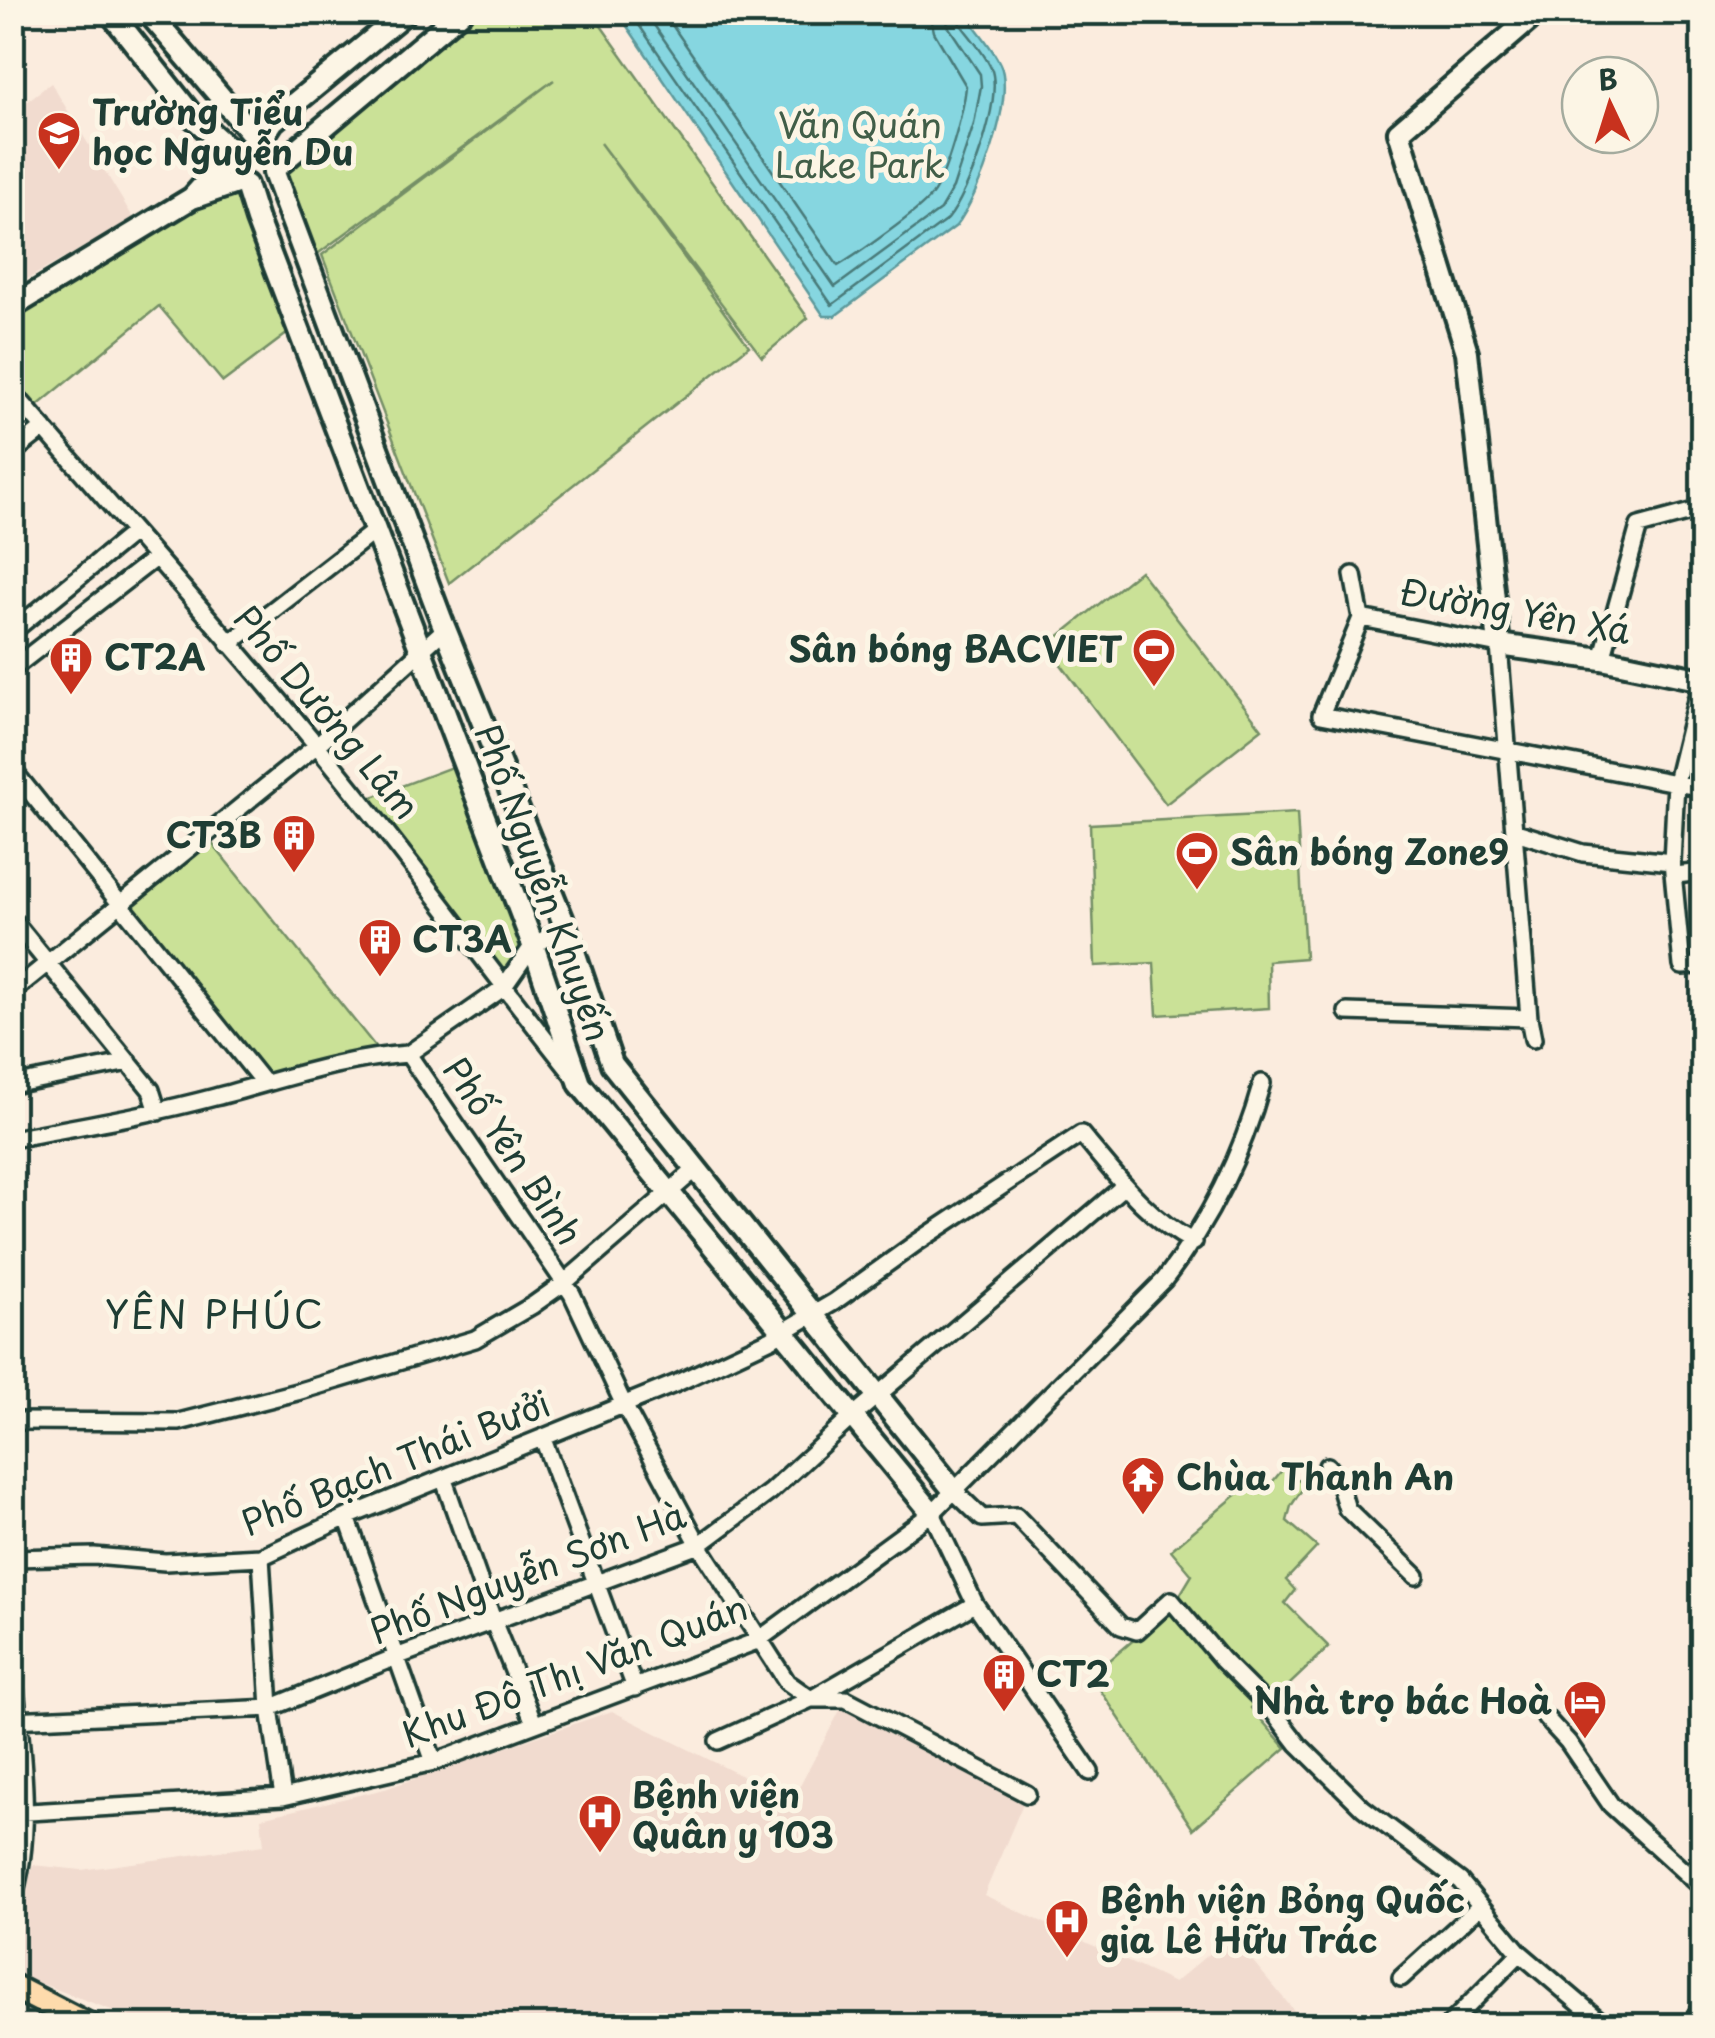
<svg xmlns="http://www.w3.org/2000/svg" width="1715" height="2038" viewBox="0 0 1715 2038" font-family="'Playpen Sans',sans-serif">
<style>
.built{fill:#f1dbcf}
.green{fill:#cae197;stroke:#748f66;stroke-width:2.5}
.water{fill:#86d6e0;stroke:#5d999b;stroke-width:2.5}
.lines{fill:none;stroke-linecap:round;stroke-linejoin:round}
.shore{stroke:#487a79;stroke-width:2.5}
.street-casing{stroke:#1f3d34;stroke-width:22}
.secondary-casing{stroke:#1f3d34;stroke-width:28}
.primary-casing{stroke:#1f3d34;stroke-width:30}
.street{stroke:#fcf5e5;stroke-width:15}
.secondary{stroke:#fcf5e5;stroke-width:20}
.primary{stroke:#fedbac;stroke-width:22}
.labels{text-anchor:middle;stroke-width:10;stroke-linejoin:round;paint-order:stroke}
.poi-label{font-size:35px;font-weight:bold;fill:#1f3d34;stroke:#fcf5e5;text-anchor:start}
.park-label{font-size:35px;fill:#415e48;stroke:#fcf5e5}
.street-label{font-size:35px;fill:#1f3d34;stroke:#fcf5e5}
.neighbourhood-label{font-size:38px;letter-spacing:2.5px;fill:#1f3d34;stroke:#fcf5e5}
</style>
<rect width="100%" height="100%" fill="#fbecde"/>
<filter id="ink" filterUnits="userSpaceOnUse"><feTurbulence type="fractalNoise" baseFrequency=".01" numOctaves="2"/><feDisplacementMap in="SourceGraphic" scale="20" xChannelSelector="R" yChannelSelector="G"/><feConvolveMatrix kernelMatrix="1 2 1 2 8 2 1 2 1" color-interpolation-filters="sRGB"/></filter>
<g filter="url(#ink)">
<!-- built -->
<path class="built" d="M51 83 134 219 13 287V112Z
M846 1699 1027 1794 984 1895 1174 1983 1231 1935 1306 2025 154 2026 13 1973V1940L33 1865 81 1870 264 1845 261 1818 385 1789 612 1711 792 1801Z"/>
<!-- green -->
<path class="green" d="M467 13H592L808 318 762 357 600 143 749 346 449 583 322 255 554 80 312 258 279 172Z
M233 186 296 327 223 382 159 306 31 411 13 389V308Z
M1140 571 1262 729 1166 804 1047 646Z
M462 763 530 945 504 984 364 800Z
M1297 813 1305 958 1268 961 1269 1008 1157 1015 1154 963 1095 966 1090 824Z
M206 836 382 1055 263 1081 123 903Z
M1283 1469 1305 1485 1291 1506 1287 1521 1317 1547 1286 1580 1295 1590 1285 1603 1329 1647 1270 1703 1178 1598 1192 1575 1171 1550 1247 1486 1264 1492Z
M1170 1609 1234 1684 1257 1701 1251 1708 1286 1748 1193 1829 1091 1676Z"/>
<!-- water -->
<path class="water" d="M618 13H965C976 29 992 46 1000 64 1016 98 978 198 956 226L835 316H824Z"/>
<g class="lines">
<!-- shore -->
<path class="shore" d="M630 12 832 305 948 219C968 195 1004 98 991 68 984 52 969 36 959 22L958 12
M645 12 835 287 940 210 953 188 974 124 981 86 980 74 948 26 945 12
M663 12 838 266C858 254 918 212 931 196 946 178 964 110 966 86L934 32 930 12"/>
<defs>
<path id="street" d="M12 391C113 510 219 626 318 747 407 854 487 967 574 1076
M12 453 44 428
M1353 575 1361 618
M12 632 133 533
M229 644 376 530
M1602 659 1639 526 1702 509
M12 669 155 558
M1702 676 1676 782 1672 862 1682 966 1702 965
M12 769 263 1082
M1516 832 1583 853 1672 862
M1676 875 1702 872
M12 919 151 1090 158 1112
M12 992 317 745 445 629
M1347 1012 1529 1018
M1533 1039 1529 1018C1519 894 1508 770 1499 645L1361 618 1321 715 1702 788
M408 1054 503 988 533 945 566 928
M12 1085 129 1062
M12 1139C80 1126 148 1115 215 1097 278 1081 342 1058 408 1054L572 1294 624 1405 699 1545 787 1682 811 1699H846L1027 1794
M12 1421 179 1422 297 1392 475 1339 533 1305 564 1283 696 1169
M543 1439 635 1688
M1327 1466 1338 1480 1347 1509 1416 1576
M444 1480 494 1623 534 1723
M955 1492 982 1518 1016 1516 1121 1626 1137 1631 1171 1600 1222 1660 1272 1710 1298 1744 1363 1808 1460 1881 1520 1953 1606 2026
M932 1513 975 1604 1090 1772
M347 1517 434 1762
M261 1557 270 1708 283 1797
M12 1558 94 1556 165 1562 261 1557 347 1517 677 1383 771 1339 834 1302 916 1243 1081 1134C1114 1173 1147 1219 1194 1242
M12 1659C19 1732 36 1832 12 1901
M1546 1718 1568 1742 1611 1805 1702 1888
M12 1720 270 1708 396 1657 699 1545 770 1492 853 1416 1124 1186
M718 1741 811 1699 975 1604
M12 1813 283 1797 434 1762 757 1641 932 1513 1164 1280C1210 1221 1242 1155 1262 1083
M1688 1876 1702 1860
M1401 1978 1479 1907
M1697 2013 1702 2017
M1448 2026 1520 1953"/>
<path id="secondary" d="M110 12 193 117 230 150
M148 12 254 136
M1538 12 1399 132 1467 352 1499 645 1602 659 1702 680
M262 138 273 121 406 12
M276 167 461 12
M274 173 441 619 566 928 612 1064 955 1492
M246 185 257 220 533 945 580 1084 932 1513
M192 198 227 159
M12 307 192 198 239 182"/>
<path id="primary" d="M12 1986 90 2026"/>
</defs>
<!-- street casing -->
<use href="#street" class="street-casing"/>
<!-- secondary casing -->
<use href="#secondary" class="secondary-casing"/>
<!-- primary casing -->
<use href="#primary" class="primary-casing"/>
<!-- street -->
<use href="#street" class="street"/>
<!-- secondary -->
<use href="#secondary" class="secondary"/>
<!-- primary -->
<use href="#primary" class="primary"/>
</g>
</g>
<!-- icons -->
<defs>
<symbol id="school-pin" viewBox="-11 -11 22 30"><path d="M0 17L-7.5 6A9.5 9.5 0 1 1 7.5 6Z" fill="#c8321e" stroke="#fcf5e5"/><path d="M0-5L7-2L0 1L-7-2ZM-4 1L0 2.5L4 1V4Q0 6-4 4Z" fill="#fff"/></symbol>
<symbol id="stadium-pin" viewBox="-11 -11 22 30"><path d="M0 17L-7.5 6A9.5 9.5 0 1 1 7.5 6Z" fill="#c8321e" stroke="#fcf5e5"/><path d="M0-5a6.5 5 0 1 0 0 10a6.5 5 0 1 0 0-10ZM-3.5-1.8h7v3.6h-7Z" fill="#fff"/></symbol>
<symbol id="building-pin" viewBox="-11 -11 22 30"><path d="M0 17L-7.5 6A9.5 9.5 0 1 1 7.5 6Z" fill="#c8321e" stroke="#fcf5e5"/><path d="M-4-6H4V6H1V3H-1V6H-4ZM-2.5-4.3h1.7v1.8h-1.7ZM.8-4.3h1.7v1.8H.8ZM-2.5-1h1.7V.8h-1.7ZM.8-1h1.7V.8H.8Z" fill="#fff"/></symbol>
<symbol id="temple-pin" viewBox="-11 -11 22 30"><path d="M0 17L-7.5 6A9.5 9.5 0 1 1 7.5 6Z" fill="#c8321e" stroke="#fcf5e5"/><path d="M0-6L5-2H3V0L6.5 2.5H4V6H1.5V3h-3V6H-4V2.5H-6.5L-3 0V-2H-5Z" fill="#fff"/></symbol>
<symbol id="hotel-pin" viewBox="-11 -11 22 30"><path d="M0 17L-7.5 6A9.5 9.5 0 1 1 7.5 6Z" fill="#c8321e" stroke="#fcf5e5"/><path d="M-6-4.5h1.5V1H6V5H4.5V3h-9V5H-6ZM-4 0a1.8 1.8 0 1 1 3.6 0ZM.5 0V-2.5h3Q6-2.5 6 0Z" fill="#fff"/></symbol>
<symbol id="hospital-pin" viewBox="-11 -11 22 30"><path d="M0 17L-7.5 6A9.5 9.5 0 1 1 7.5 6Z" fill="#c8321e" stroke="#fcf5e5"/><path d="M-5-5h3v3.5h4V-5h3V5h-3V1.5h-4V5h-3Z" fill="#fff"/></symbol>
</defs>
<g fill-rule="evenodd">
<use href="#school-pin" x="34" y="108" width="50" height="68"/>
<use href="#stadium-pin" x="1129" y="625" width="50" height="68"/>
<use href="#building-pin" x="46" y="633" width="50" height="68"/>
<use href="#building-pin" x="269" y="811" width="50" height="68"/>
<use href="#stadium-pin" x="1172" y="828" width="50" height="68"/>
<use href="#building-pin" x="355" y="915" width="50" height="68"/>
<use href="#temple-pin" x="1118" y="1453" width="50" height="68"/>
<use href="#building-pin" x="979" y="1650" width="50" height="68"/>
<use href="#hotel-pin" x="1560" y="1677" width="50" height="68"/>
<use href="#hospital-pin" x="575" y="1791" width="50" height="68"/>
<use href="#hospital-pin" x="1042" y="1896" width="50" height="68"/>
</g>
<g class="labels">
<!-- poi labels -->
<g class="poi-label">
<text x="92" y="125">Trường Tiểu<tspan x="92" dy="40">học Nguyễn Du</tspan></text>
<text x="1122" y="662" text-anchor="end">Sân bóng BACVIET</text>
<text x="104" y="670">CT2A</text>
<text x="262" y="848" text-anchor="end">CT3B</text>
<text x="1230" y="865">Sân bóng Zone9</text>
<text x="412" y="952">CT3A</text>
<text x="1176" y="1490">Chùa Thanh An</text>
<text x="1036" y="1687">CT2</text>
<text x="1552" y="1714" text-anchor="end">Nhà trọ bác Hoà</text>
<text x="632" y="1808">Bệnh viện<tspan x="632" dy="40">Quân y 103</tspan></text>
<text x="1100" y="1913">Bệnh viện Bỏng Quốc<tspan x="1100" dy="40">gia Lê Hữu Trác</tspan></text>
</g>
<!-- park labels -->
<g class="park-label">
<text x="860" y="138">Văn Quán<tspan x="860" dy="40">Lake Park</tspan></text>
</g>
<!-- street labels -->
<g class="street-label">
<text transform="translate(1515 612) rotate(10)" y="12">Đường Yên Xá</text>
<text transform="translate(326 713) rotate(50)" y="12">Phố Dương Lâm</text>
<text transform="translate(542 883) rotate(70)" y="12">Phố Nguyễn Khuyến</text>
<text transform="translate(512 1152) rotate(56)" y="12">Phố Yên Bình</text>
<text transform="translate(396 1464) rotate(-22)" y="12">Phố Bạch Thái Bưởi</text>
<text transform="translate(528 1574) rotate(-21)" y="12">Phố Nguyễn Sơn Hà</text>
<text transform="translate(575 1672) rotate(-21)" y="12">Khu Đô Thị Văn Quán</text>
</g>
<!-- neighbourhood labels -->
<g class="neighbourhood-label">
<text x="215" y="1329">YÊN PHÚC</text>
</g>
</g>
<!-- margin -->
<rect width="1715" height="2038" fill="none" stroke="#fcf5e5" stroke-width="50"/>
<rect x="25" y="25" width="1665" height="1988" fill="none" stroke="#1f3d34" stroke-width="4" filter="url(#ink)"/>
<!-- north arrow -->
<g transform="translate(1610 105) rotate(356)"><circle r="48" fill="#fcf5e5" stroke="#a4ab9e" stroke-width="2.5"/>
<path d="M0-8L18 38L0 25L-18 38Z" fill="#c8321e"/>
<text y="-15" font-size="28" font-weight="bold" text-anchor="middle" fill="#1f3d34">B</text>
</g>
</svg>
